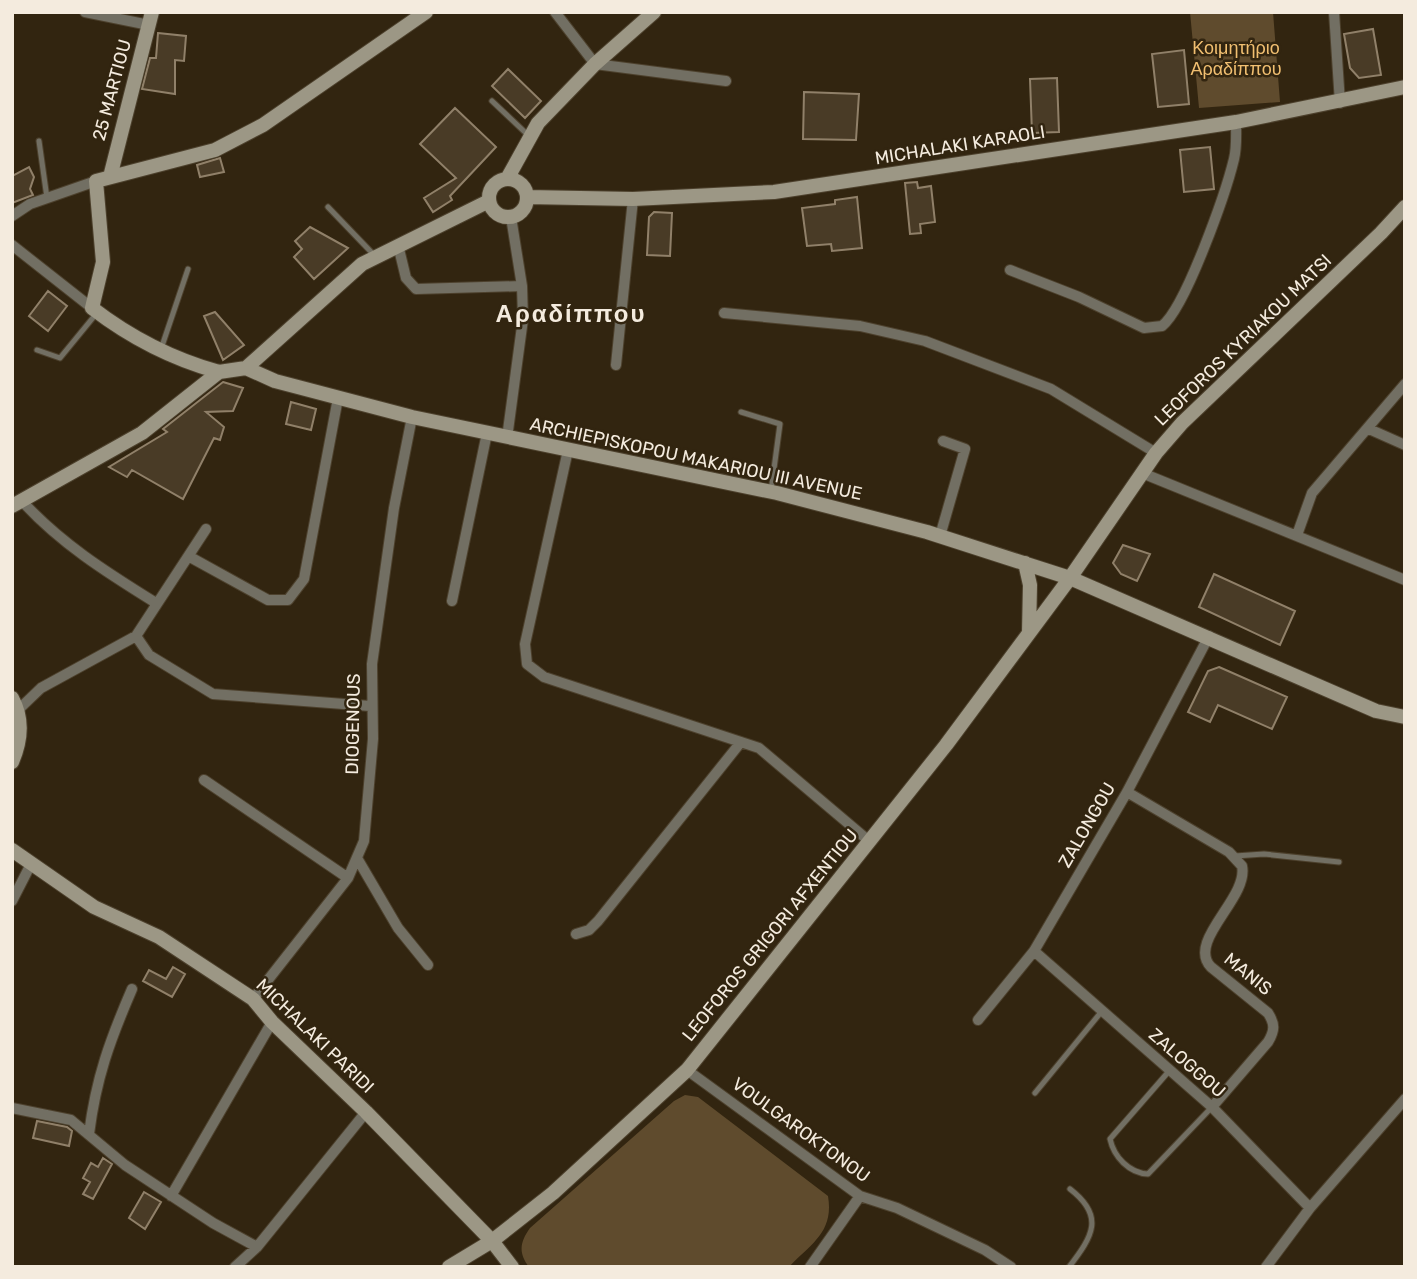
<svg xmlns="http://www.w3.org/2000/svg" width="1417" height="1279" viewBox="0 0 1417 1279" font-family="Rubik,sans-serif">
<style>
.green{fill:#5f4b2d}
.building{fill:#493b26;stroke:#908069;stroke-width:2}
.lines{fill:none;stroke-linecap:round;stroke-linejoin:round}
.lane-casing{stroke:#4d412d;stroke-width:7}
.street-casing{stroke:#4d412d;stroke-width:12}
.secondary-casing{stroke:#4d412d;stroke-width:16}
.lane{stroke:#726f63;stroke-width:5}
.street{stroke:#726f63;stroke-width:10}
.secondary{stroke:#9c9785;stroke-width:14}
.labels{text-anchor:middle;stroke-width:5;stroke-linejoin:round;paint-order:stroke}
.park-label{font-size:18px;fill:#f1bf71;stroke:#322510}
.street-label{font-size:18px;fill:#f4ebde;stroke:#322510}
.district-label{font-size:24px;font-weight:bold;letter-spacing:2px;fill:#f4ebde;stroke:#322510}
</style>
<rect width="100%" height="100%" fill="#322510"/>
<!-- green -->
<path class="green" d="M1190 12H1273L1280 102 1199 108Z
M685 1095 698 1097 828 1196C834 1232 812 1243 789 1267H529C518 1253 520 1242 530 1228L674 1101Z"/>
<!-- building -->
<path class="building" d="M1373 29 1381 75 1359 78 1350 68 1344 34Z
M158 33 186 36 184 61 175 60V94L142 89 150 58H156Z
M1184 50 1189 104 1158 107 1152 54Z
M508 69 541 101 525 118 492 86Z
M1057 78 1059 132 1032 133 1030 79Z
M804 92 859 94 856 140 803 139Z
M455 108 496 147 450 196 452 200 433 212 424 198 456 178 420 144Z
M1210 147 1214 189 1184 192 1180 150Z
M220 158 224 172 200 177 197 165Z
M29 167 34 177 30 189 33 195 12 203V176Z
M917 182 918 188 931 186 935 222 920 224 921 233 910 234 905 183Z
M857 197 862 248 832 251 831 244 807 246 802 208 835 204V200Z
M654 212 672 213 670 256 647 255 649 217Z
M310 227 348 248 314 279 294 257 302 249 295 241Z
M48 291 67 306 48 331 29 316Z
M215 312 244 345 223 360 204 316Z
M223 382 243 388 233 411 206 412 224 427 220 440 214 438 183 499 132 470 127 477 109 467 167 432 163 429Z
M291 402 316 409 311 430 286 424Z
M1123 545 1150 554 1137 581 1121 574 1113 563Z
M1214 574 1295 611 1280 645 1199 607Z
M1219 667 1287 697 1272 729 1218 705 1210 722 1188 712 1208 671Z
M173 967 185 974 172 997 143 981 149 970 166 979Z
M37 1121 67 1127 72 1131 69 1146 33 1138Z
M103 1158 112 1164 93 1199 83 1194 90 1182 83 1178 91 1163 98 1167Z
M144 1192 161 1202 145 1229 129 1218Z"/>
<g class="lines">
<defs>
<path id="lane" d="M492 101 529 136
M39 141 47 198
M328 207 375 256
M161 349 188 269
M37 350 60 358 96 314
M741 412 780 424 771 491
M1235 856 1264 854 1339 862
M1170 1070 1110 1139C1114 1157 1129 1173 1148 1174L1212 1107
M1035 1093 1102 1011
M1069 1267C1093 1236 1105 1216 1070 1189"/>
<path id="street" d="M85 12 149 25
M555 12 595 64 726 81
M1334 12 1340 103
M12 216 30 204 96 181
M12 245 92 308
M398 245 406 278 416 289 522 286
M1010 270 1079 297 1144 328 1162 326C1186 307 1226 192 1234 159 1237 147 1236 134 1236 122
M724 313 860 326 925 341 1051 389 1156 453
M616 365 633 199
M1369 429 1405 445
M507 438 523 319 522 286 511 217
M568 450 525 644 527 664 544 677 759 748 869 841
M1142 473 1405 580
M21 500C60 543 106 572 156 603
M1297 535 1312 493 1405 384
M940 536 965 449 943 441
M190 557 268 600H288L304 579 338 398
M452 601 487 433
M136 636 149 655 213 694 370 706
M18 710 41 688 136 636 206 529
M204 780 348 878
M1127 792 1229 852 1242 866C1249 898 1186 941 1211 967L1268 1013C1275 1024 1275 1030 1268 1042L1212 1107
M357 858 398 928 428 965
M12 901 31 864
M576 934 589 930 598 921 741 742
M1034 951 1212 1107 1310 1208
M253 999 348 878 364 841 373 739 372 664 394 508 412 417
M978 1020 1034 951 1127 792 1209 636
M687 1070 860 1196 897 1208 985 1250 1011 1267
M12 1108 71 1120 125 1165 213 1223 257 1247
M89 1134C96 1078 110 1040 132 989
M171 1196 272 1022
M235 1267 257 1247 366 1112
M810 1267 860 1196
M1266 1267 1310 1208 1405 1099"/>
<path id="secondary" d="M110 177 152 12
M489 198a19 19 0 1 1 38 0a19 19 0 1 1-38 0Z
M507 179 538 123 595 64 654 12
M527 197 633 199 774 192 1236 122 1405 87
M246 368 275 381 412 417 777 493 927 532 1070 578 1376 711 1405 717
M219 372C172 359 131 338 92 308L103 262 96 181 215 150 263 125 426 12
M12 506 142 433 219 372 246 368 362 264 489 201
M1025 563 1030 585 1029 633
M12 698C23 718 21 741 12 762
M12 850 94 907 159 937 253 999 272 1022 366 1112 492 1241 512 1267
M449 1267 492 1241 553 1193 687 1070 946 745 1070 578 1156 453 1182 423 1381 233 1405 207"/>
</defs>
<!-- lane casing -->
<use href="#lane" class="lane-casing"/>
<!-- street casing -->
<use href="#street" class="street-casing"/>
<!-- secondary casing -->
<use href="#secondary" class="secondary-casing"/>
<!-- lane -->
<use href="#lane" class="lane"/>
<!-- street -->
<use href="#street" class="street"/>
<!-- secondary -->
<use href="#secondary" class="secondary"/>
</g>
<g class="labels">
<!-- park labels -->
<g class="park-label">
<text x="1236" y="54">Κοιμητήριο<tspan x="1236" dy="21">Αραδίππου</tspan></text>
</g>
<!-- street labels -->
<g class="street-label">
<text transform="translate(112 90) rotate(-75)" y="6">25 MARTIOU</text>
<text transform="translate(960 145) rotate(-9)" y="6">MICHALAKI KARAOLI</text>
<text transform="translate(1243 340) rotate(-44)" y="6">LEOFOROS KYRIAKOU MATSI</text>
<text transform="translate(696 459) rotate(12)" y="6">ARCHIEPISKOPOU MAKARIOU III AVENUE</text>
<text transform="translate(353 724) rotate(-89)" y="6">DIOGENOUS</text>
<text transform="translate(1087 825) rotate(-60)" y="6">ZALONGOU</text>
<text transform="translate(770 935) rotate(-51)" y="6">LEOFOROS GRIGORI AFXENTIOU</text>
<text transform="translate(1248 974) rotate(39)" y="6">MANIS</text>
<text transform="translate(315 1036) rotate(44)" y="6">MICHALAKI PARIDI</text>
<text transform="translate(1187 1063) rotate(41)" y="6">ZALOGGOU</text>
<text transform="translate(801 1130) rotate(36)" y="6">VOULGAROKTONOU</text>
</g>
<!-- district labels -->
<g class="district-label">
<text x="571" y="322">Αραδίππου</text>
</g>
</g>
<!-- border -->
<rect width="1417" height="1279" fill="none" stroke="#f4ebde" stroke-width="28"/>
</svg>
